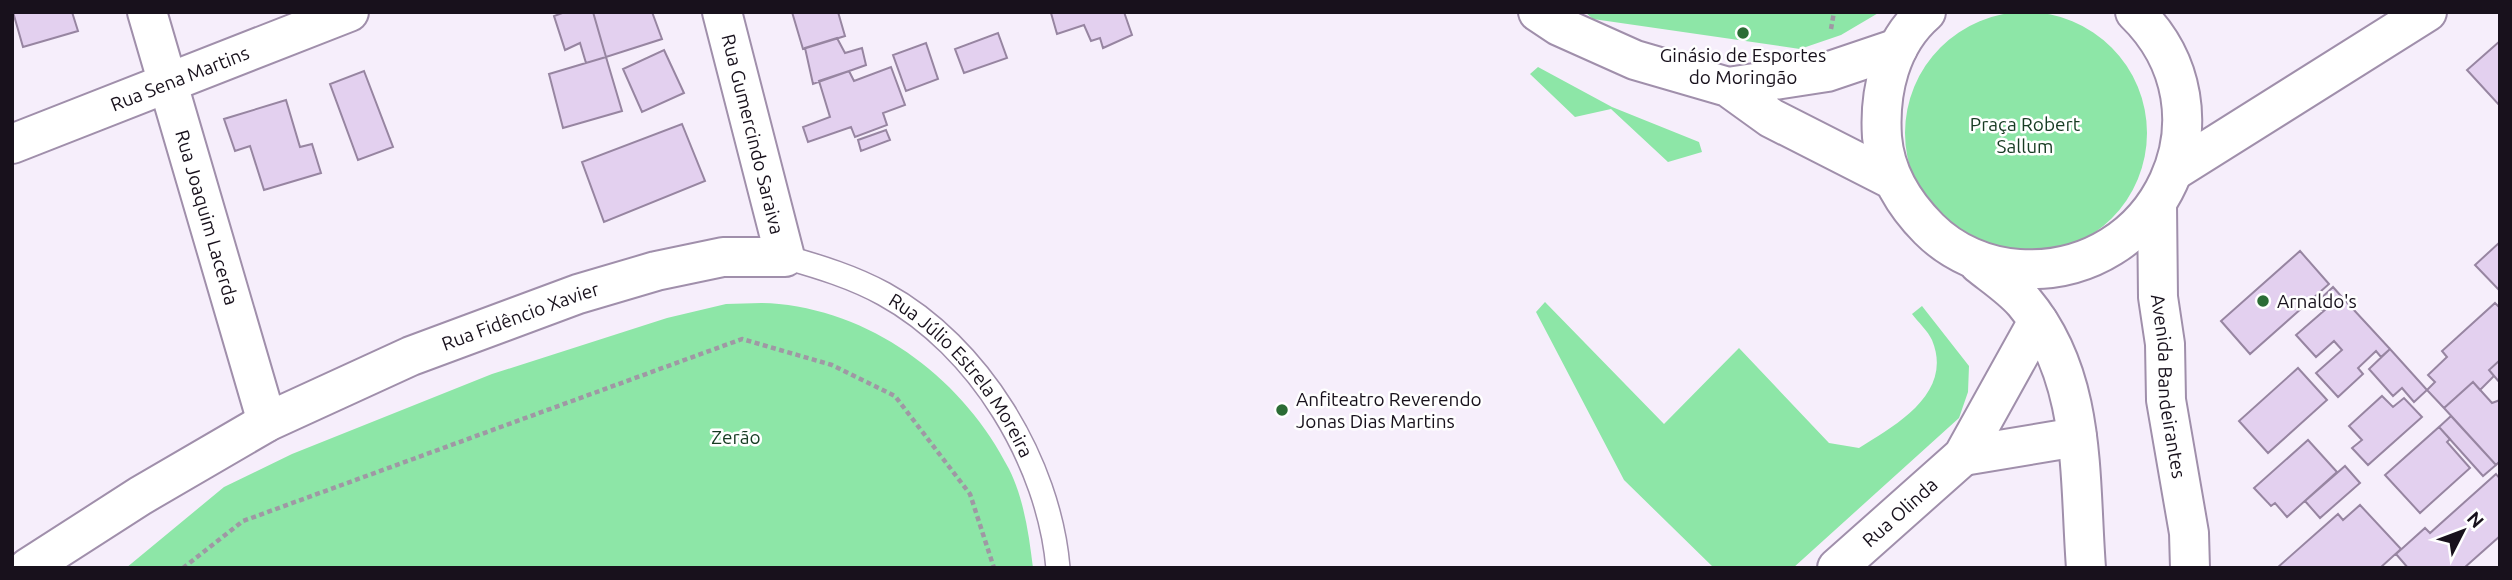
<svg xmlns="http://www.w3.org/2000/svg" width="2512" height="580" viewBox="0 0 2512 580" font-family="Ubuntu,sans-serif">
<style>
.green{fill:#8de6a7}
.building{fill:#e3d0ef;stroke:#9785a1;stroke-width:2}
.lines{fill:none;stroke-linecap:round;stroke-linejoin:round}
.service-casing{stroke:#a08fab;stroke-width:26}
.minor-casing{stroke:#a08fab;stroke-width:42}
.tertiary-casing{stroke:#a08fab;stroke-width:42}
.secondary-casing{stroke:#a08fab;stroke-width:42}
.path{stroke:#9f98a4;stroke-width:4.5;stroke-dasharray:5 3.5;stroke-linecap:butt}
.service{stroke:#fff;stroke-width:23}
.minor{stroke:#fff;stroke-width:38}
.tertiary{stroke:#fff;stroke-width:38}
.secondary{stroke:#fff;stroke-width:38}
.poi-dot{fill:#2b6c35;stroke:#fff;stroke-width:2.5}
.labels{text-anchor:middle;stroke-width:5;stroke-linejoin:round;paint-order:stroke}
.poi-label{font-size:19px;fill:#18111c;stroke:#fff;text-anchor:start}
.street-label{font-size:19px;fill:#18111c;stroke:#fff}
.park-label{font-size:19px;fill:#163b22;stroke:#fff}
</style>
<rect width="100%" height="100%" fill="#f6eefb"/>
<!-- green -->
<path class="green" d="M1905 133a121 121 0 1 1 242 0a121 121 0 1 1-242 0Z
M1585 12H1880L1841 35 1800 49 1593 19Z
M1538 67 1612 107 1699 142 1702 152 1668 162 1611 109 1575 117 1530 74Z
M1545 302 1664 424 1739 348 1829 443 1859 448C1896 425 1954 393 1932 340 1928 331 1918 322 1912 314L1922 306 1969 366 1968 392 1959 418 1793 568H1714L1624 480 1536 312Z
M726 304C743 304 762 302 779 304 878 314 965 382 1009 469 1024 499 1029 535 1033 568H126L224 487 292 454 492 374 667 318Z"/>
<!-- building -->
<path class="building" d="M13 12H72L78 31 23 47Z
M565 12H593L606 57 586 63 580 43 565 50 554 16Z
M593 12H652L662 39 606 57Z
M792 12H838L845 36 803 49Z
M1124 12 1132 35 1103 48 1100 38 1091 41 1084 25 1057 34 1051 13Z
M998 33 1007 58 964 73 955 49Z
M837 38 845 53 862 48 866 65 813 84 805 48Z
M2500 41V106L2467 70Z
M926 43 938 79 906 91 893 55Z
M664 50 684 93 642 112 623 69Z
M606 57 622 111 563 128 549 74Z
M891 67 905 105 883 113 887 125 855 137 851 127 808 142 803 127 830 117 819 81 849 71 854 81Z
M364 71 393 147 358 160 330 84Z
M286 100 300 147 312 144 321 173 264 190 250 146 235 151 224 119Z
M682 124 705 181 604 222 582 162Z
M886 130 890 140 861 151 858 140Z
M2500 242V291L2475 265Z
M2300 251 2329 284 2250 354 2221 321Z
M2333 287 2341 296 2323 311 2316 303Z
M2341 296 2390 349 2381 357 2376 351 2358 368 2363 374 2338 397 2316 373 2342 350 2334 341 2316 357 2296 335Z
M2495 303 2500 308V360L2489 370 2494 376 2480 390 2473 382 2444 408 2427 390 2435 382 2428 375 2447 357 2442 351Z
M2390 349 2427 390 2414 402 2402 388 2393 396 2369 369Z
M2500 360V383L2489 370Z
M2298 368 2327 400 2268 453 2239 421Z
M2473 382 2492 403 2500 400V461L2496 465 2444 408Z
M2382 396 2393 407 2404 398 2422 417 2368 465 2352 448 2362 440 2349 426Z
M2451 416 2496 465 2483 476 2439 427Z
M2439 427 2450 439 2447 442 2470 468 2420 513 2385 475Z
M2308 440 2337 472 2287 517 2275 503 2271 506 2254 488Z
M2345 466 2360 483 2320 518 2305 501Z
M2496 474 2500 479V536L2464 568H2408L2396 554 2425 528 2430 533Z
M2360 505 2401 549 2380 568H2277L2338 514 2343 520Z"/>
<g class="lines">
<defs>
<g id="service">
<path id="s1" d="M785 257C820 267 853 277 884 294 979 346 1049 462 1058 568"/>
</g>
<g id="minor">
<path id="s2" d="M147 12 267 422"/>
<path id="s3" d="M12 144 349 12"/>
<path d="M1963 456 2077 437"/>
<path id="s4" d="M28 568 140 496 267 422 411 356 578 294 656 271 723 257H785L722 12"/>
<path id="s5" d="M1837 568 1963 456 2038 321"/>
</g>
<path id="tertiary" d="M1538 12 1559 26 1635 60 1728 87 1771 118 1893 180
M1728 87 1827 72 1898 48"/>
<g id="secondary">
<path d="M1926 12C1890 43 1879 92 1882 137 1885 173 1905 205 1929 229 1953 253 1986 267 2019 269 2160 278 2238 112 2135 12"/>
<path d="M2174 171 2427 12"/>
<path id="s6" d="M2157 205 2158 297 2165 344 2166 400 2189 533 2190 568"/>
<path d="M1979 264C1994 276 2012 288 2024 302 2087 377 2079 476 2086 568"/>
</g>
</defs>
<!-- service casing -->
<use href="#service" class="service-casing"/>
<!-- minor casing -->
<use href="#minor" class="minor-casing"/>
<!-- tertiary casing -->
<use href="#tertiary" class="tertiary-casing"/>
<!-- secondary casing -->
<use href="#secondary" class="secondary-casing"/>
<!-- path -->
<path class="path" d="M1831 29 1834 12
M183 568 243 521 742 339 832 365 895 396 970 494 994 568"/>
<!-- service -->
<use href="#service" class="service"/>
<!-- minor -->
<use href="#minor" class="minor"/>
<!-- tertiary -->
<use href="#tertiary" class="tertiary"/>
<!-- secondary -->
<use href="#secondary" class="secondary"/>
</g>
<!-- markers -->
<g class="poi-dot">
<circle cx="1743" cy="33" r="7"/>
<circle cx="2263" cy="301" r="7"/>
<circle cx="1282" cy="410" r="7"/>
</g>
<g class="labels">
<!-- poi labels -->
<g class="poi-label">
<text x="1743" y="62" text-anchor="middle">Ginásio de Esportes<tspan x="1743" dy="22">do Moringão</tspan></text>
<text x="2277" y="308">Arnaldo's</text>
<text x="1296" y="406">Anfiteatro Reverendo<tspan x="1296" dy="22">Jonas Dias Martins</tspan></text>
</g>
<!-- street labels -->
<g class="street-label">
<text dy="7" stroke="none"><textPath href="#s3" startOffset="180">Rua Sena Martins</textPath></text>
<text transform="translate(753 134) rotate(76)" y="7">Rua Gumercindo Saraiva</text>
<text dy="7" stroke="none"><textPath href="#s2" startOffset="214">Rua Joaquim Lacerda</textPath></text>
<text dy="7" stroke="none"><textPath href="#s4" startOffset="555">Rua Fidêncio Xavier</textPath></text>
<text dy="7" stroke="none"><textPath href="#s1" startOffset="220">Rua Júlio Estrela Moreira</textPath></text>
<text dy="7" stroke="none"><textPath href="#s6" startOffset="182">Avenida Bandeirantes</textPath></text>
<text dy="7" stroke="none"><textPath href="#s5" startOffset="84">Rua Olinda</textPath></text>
</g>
<!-- park labels -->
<g class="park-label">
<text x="2025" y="131">Praça Robert<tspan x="2025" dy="22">Sallum</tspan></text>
<text x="736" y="444">Zerão</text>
</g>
</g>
<!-- border -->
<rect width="2512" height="580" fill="none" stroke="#18111c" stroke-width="28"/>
<!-- north arrow -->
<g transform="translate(2463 531) rotate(48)" stroke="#ffffff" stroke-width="5" paint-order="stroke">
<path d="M0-5L12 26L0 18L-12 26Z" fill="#18111c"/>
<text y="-10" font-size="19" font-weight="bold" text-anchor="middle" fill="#18111c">N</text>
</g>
</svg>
